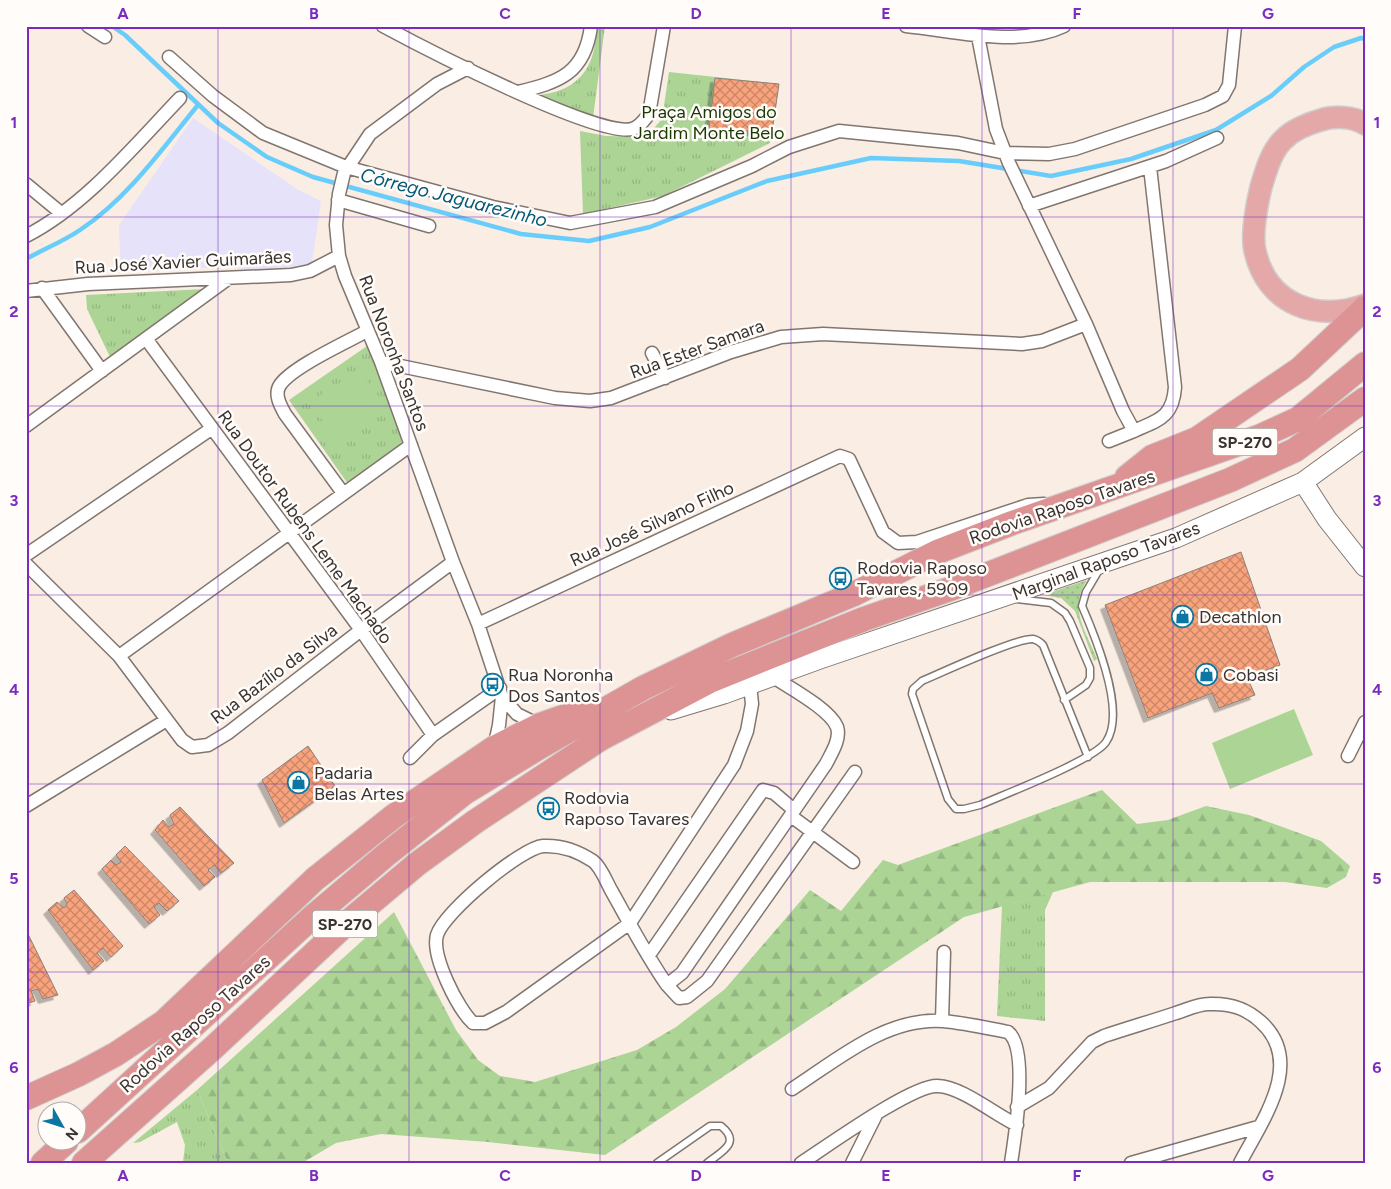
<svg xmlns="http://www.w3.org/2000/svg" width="1391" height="1189" viewBox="0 0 1391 1189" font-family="Figtree,sans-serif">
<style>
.education{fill:#e5e2f9}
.grass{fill:url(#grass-tufts)}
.forest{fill:url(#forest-firs)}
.garden{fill:url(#garden-dots)}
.pitch{fill:#abd495}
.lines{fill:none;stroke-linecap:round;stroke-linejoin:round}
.stream{stroke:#69cdfb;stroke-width:4.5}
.building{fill:url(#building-cross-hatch);stroke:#8d807b;filter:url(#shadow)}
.service-casing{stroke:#81766f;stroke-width:9}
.minor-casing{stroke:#81766f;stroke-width:15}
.secondary-casing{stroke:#81766f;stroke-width:21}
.trunk-casing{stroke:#cfcecd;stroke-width:24}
.motorway-casing{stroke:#cfcecd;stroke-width:26}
.service{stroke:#fff;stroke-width:6}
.minor{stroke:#fff;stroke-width:12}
.secondary{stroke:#fff;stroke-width:19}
.trunk{stroke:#e4a8a8;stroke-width:21}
.motorway{stroke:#dd9393;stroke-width:24}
.grid{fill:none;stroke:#7b2cbf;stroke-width:1;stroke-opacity:0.55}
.labels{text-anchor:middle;stroke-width:5;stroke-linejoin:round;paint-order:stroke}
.shield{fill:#fffcfa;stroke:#746f6d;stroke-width:1}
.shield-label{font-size:16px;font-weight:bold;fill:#383330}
.park-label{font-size:18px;fill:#1a3802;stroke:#fffcfa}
.street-label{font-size:18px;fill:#383330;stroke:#fffcfa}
.poi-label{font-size:18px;fill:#383330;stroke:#fffcfa;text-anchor:start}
.water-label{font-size:19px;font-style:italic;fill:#045978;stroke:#fffcfa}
.neatline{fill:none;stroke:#7b2cbf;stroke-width:2}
.grid-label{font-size:16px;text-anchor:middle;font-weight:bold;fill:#7b2cbf}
</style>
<defs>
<pattern id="grass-tufts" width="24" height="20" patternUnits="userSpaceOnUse" patternTransform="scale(1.25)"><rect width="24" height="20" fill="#abd495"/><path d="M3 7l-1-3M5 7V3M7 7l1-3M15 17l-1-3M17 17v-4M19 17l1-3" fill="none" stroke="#94b681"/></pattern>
<pattern id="forest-firs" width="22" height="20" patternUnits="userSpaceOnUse" patternTransform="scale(1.25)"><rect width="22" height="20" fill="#abd495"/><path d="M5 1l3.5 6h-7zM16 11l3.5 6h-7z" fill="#94b681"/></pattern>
<pattern id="garden-dots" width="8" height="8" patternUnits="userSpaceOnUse" patternTransform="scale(1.25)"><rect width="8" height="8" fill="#abd495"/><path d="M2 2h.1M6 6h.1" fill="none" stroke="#94b681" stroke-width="1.8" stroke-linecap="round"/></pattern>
<pattern id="building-cross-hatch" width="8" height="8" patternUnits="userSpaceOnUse" patternTransform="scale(1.25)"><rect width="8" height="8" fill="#f8a37c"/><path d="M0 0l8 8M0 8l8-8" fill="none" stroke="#ca8566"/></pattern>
<filter id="shadow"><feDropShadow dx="-4.5" dy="4.5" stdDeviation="0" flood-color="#0004"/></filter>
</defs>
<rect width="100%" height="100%" fill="#f9ede4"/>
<!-- education -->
<path class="education" d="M193 118 297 189 321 201 312 263 273 272 225 267 121 272 119 225Z"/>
<!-- grass -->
<path class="grass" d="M596 26H605L593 118 535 95C577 93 597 68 596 26Z
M669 72 779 84 770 143 663 196 583 214 580 131 606 136 646 137 662 119Z
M205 289 112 361 87 309 86 295Z
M367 346 405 441 348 484 289 400Z
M1053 892 1045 910V1021L997 1016 1002 906Z
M197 1090 228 1163H183L185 1145 177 1122 140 1142 133 1143Z"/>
<!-- forest -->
<path class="forest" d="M1102 790 1137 824 1168 820 1206 806 1249 815 1321 841 1350 866 1346 877 1327 888 1285 882H1090L964 917 605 1155 488 1142 381 1134 336 1143 302 1163H228L197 1090 394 912 456 1030 478 1060 500 1076 535 1082 637 1050 676 1027 725 989 810 890 841 911 883 860 898 865Z"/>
<!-- garden -->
<path class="garden" d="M1087 580C1068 609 1086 631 1097 659L1094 661 1075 611 1061 598 1043 595Z"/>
<!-- pitch -->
<path class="pitch" d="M360 370 387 408 336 440 309 402Z
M1294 709 1313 755 1230 789 1212 743Z"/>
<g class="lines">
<!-- stream -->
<path class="stream" d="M112 26 125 35 218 123 267 157 313 177 521 234 589 241 650 227 767 181 871 158 959 161 1051 176 1131 159 1216 130 1271 96 1304 67 1334 47 1361 38 1365 39
M26 259C44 249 64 241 80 230 128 198 162 149 198 105"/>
</g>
<!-- building -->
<path class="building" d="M715 78 779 84 772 132 709 129Z
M1241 552 1280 665 1247 677 1255 695 1219 708 1212 693 1148 718 1105 605Z
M308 746 335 786 284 823 262 780Z
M180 807 234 863 221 873 214 865 208 870 215 877 204 886 155 830 163 820 169 827 174 824 170 815Z
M125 846 179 901 167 911 159 903 154 907 160 915 149 924 102 869 111 860 116 865 121 862 116 855Z
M74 890 123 946 111 957 103 948 97 953 104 961 93 970 48 910 57 902 64 908 67 904 64 898Z
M26 930 58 995 43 999 38 989 31 991 35 1001 26 1004Z"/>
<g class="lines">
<defs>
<path id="service" d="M1017 599 1051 603 1065 613 1070 621 1090 668V678L1086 685 1064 700
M1088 757 1043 645C1040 642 1038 640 1033 639 1016 638 943 672 922 681L913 689 912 694 948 799 956 809H964L980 805C1005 794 1094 760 1106 742 1127 712 1095 636 1082 606L1086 592 1099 570
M657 1163 710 1126H721C742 1143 721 1152 707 1163"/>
<path id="minor" d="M88 26 105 37
M383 26C422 47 598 138 632 129 640 127 644 120 649 114L664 26
M906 26C955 31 1017 48 1064 26
M978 36 996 129 1009 163 1086 324 1123 411 1134 431C1158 420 1173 418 1175 387L1150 167
M169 57 213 96 263 133 346 167 493 207 570 223 655 207 752 166 789 147 839 131 958 143 1005 153 1049 154 1075 149 1205 105 1223 96 1229 85 1235 26
M468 68 437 84 370 134 344 173 339 194 336 225 339 256 345 276 381 362 453 562 478 624 502 697 517 714 539 725
M518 92C559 82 585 74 591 26
M26 184 61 213
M338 200 429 226
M1029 206 1166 161 1217 138
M26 236C85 206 134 146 180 98
M42 288 102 371
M26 291 88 284 291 275 310 271 339 256
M147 340 361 630 433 735
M652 353 665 378
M381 362 555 398 590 401 611 398 731 352 781 337 823 334 1022 344 1042 341 1086 324
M26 426 229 278
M1109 441 1134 431
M343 493 285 414C280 405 274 394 280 385 292 367 347 342 367 331
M26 555 211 429
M26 564 119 656 182 740 192 747 208 745 228 733 361 630 453 562
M478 624 840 456 849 459 883 532 898 543 917 542 1028 505 1044 504
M119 656 411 445
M750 685 752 704 747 731 734 765 630 923 506 1012 485 1023H473C458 1009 431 956 437 935 444 912 521 848 543 846 561 845 578 851 593 861 601 867 606 881 611 890 629 922 646 955 667 985L682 973 826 764C831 754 841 739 837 727 830 709 788 687 772 676
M494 748 499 725 502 697
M1348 756 1365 722
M410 758 433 735 500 688
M26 806 165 721
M791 816 853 862
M649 955 763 790 774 793 794 810
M667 985 679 998 687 997 707 981 855 772
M942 1021 944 952
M792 1089C837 1060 886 1017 943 1021 965 1023 987 1028 1008 1032 1029 1048 1015 1137 1011 1163
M1017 1107 1049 1088 1092 1042 1104 1036C1128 1028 1152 1021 1176 1013 1186 1010 1198 1004 1209 1004 1230 1003 1246 1008 1261 1022 1306 1063 1261 1122 1240 1163
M801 1163C826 1147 913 1084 938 1086 962 1087 994 1114 1017 1125
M852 1163 876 1115
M1131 1163 1258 1127"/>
<path id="secondary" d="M1303 482 1327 519 1365 567
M671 710 724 694 820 659 1176 538 1303 482 1365 437"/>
<path id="trunk" d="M1365 124C1353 116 1333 116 1321 120 1307 124 1294 129 1284 139 1271 151 1266 171 1261 187 1257 203 1251 235 1255 251 1267 305 1317 322 1365 305"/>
<path id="motorway" d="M1127 477 1152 457 1197 439 1300 369 1365 308
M26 1098 79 1074 116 1054 164 1022 315 879 394 816 494 748 540 725 580 711
M78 1131 308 921 387 854 464 793 543 745 643 688 732 645 854 594 937 552 1012 523 1261 436 1298 419 1365 364
M43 1163 66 1142
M84 1163 213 1048 348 922 417 864 476 821 600 739 712 680 864 619 950 589 1230 480 1295 450 1365 399"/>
</defs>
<!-- service casing -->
<use href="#service" class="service-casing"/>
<!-- minor casing -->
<use href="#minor" class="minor-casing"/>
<!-- secondary casing -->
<use href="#secondary" class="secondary-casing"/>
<!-- trunk casing -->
<use href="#trunk" class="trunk-casing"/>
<!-- motorway casing -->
<use href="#motorway" class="motorway-casing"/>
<!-- service -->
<use href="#service" class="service"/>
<!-- minor -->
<use href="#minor" class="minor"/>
<!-- secondary -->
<use href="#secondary" class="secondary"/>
<!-- trunk -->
<use href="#trunk" class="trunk"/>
<!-- motorway -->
<use href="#motorway" class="motorway"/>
</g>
<!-- grid -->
<path class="grid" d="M218 26V1163M409 26V1163M600 26V1163M791 26V1163M982 26V1163M1173 26V1163M26 217H1365M26 406H1365M26 595H1365M26 784H1365M26 972H1365"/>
<!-- icons -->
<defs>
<symbol id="bus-ring" viewBox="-11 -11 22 22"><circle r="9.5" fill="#fffcfa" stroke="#0b76a1" stroke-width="1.5"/><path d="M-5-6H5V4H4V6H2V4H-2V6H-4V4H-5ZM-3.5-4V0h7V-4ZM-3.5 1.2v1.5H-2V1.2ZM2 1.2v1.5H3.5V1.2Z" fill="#0b76a1"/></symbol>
<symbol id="shop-ring" viewBox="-11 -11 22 22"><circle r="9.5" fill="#fffcfa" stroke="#0b76a1" stroke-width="1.5"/><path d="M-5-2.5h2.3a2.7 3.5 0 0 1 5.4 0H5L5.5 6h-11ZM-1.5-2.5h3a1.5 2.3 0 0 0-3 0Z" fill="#0b76a1"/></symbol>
</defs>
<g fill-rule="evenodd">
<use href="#bus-ring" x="828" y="566" width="25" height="25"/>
<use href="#shop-ring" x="1170" y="604" width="25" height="25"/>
<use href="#shop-ring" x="1194" y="662" width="25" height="25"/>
<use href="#bus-ring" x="480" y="672" width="25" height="25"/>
<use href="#shop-ring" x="286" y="770" width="25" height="25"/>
<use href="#bus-ring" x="536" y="796" width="25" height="25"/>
</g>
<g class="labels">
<!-- shield labels -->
<g class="shield">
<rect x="1212.5" y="428.5" width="65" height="27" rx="4"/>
<rect x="312.5" y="910.5" width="65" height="27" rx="4"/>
</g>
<g class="shield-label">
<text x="1245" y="448">SP-270</text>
<text x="345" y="930">SP-270</text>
</g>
<!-- park labels -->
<g class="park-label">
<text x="709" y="118">Praça Amigos do<tspan x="709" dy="21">Jardim Monte Belo</tspan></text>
</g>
<!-- street labels -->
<g class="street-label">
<text transform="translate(183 262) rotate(-3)" y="6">Rua José Xavier Guimarães</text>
<text transform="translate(697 349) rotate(-20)" y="6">Rua Ester Samara</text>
<text transform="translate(394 353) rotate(69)" y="6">Rua Noronha Santos</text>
<text transform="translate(1062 507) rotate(-19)" y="6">Rodovia Raposo Tavares</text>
<text transform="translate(652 524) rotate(-25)" y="6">Rua José Silvano Filho</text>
<text transform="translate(305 527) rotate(54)" y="6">Rua Doutor Rubens Leme Machado</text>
<text transform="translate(1106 561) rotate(-20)" y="6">Marginal Raposo Tavares</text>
<text transform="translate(274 674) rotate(-37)" y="6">Rua Bazílio da Silva</text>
<text transform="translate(195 1024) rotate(-42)" y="6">Rodovia Raposo Tavares</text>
</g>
<!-- poi labels -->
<g class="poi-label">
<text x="857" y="574">Rodovia Raposo<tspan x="857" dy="21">Tavares, 5909</tspan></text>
<text x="1199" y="623">Decathlon</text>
<text x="508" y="681">Rua Noronha<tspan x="508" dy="21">Dos Santos</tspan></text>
<text x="1223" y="681">Cobasi</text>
<text x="314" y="779">Padaria<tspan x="314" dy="21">Belas Artes</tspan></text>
<text x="564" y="804">Rodovia<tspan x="564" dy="21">Raposo Tavares</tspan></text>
</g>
<!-- water labels -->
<g class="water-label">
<text transform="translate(454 197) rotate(14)" y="7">Córrego Jaguarezinho</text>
</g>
</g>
<!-- border -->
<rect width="1391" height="1189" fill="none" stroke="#fffcfa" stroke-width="55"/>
<!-- north arrow -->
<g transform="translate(62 1126) rotate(129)"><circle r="24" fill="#fffcfa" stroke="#afaca9"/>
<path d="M0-4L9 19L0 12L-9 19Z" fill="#0b76a1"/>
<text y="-8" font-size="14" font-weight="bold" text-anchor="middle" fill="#383330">N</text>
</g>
<rect x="28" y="28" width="1336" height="1134" class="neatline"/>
<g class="grid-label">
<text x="123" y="19">A</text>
<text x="314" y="19">B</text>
<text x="505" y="19">C</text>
<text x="696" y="19">D</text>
<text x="886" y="19">E</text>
<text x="1077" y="19">F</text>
<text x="1268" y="19">G</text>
<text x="14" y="128">1</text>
<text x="1377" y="128">1</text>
<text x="14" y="317">2</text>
<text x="1377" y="317">2</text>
<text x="14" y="506">3</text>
<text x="1377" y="506">3</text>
<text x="14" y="695">4</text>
<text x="1377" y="695">4</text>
<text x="14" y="884">5</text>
<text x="1377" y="884">5</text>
<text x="14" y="1073">6</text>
<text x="1377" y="1073">6</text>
<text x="123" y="1181">A</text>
<text x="314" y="1181">B</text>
<text x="505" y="1181">C</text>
<text x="696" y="1181">D</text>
<text x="886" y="1181">E</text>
<text x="1077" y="1181">F</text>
<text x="1268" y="1181">G</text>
</g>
</svg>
